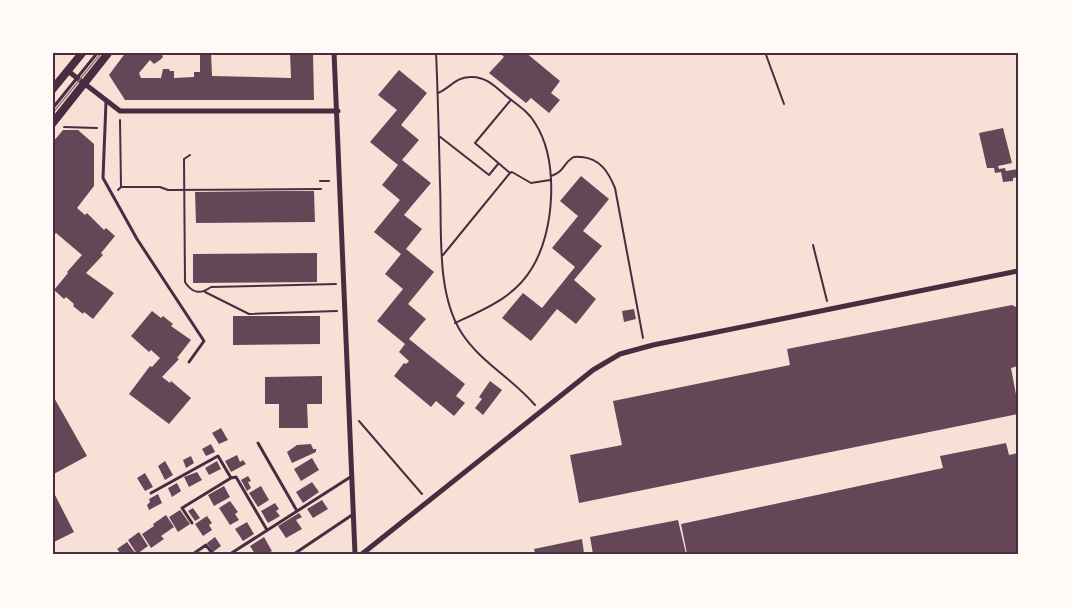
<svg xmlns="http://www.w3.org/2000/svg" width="1071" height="607" viewBox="0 0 1071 607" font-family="'Nunito Sans',sans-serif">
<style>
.building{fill:#644757}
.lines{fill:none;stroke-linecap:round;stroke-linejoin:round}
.path{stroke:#4a2c40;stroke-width:2}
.service{stroke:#4a2c40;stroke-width:3}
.minor{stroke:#4a2c40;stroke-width:5}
.secondary{stroke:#4a2c40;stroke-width:8}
.tram{stroke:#8f747c;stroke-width:1.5}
.neatline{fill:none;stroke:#4a2c40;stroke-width:2}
</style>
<rect width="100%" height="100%" fill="#f7e1d7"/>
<!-- building -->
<path class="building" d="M126 52H161L163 57 160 60 154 64 150 60 139 73 141 78H161L163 69H169L170 71H174V78L194 77V72H200V52H211L212 76 291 78 290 52H313L314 100H125L109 75Z
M499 52H525L560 81 551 93 560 100 549 113 531 98 526 103 489 73 504 57Z
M399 70 427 93 401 125 419 140 402 160 431 183 404 215 422 229 406 249 434 272 408 304 426 319 409 339 465 384 456 396 465 403 454 416 436 401 431 407 394 376 404 363 406 364 409 361 399 352 405 344 377 321 403 289 385 274 401 254 374 232 400 200 382 185 398 165 370 142 397 110 378 95Z
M1003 128 1012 163 998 166 999 169 1005 168 1006 171 1018 169V177L1013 178V181L1003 182 1001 172 995 173 994 168H987L979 133Z
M63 130H78L94 144V186L77 208 85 215 87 213 104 230 106 228 115 236 101 253 103 255 86 273 114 293 93 319 84 312 83 314 73 306 74 304 66 297 64 299 54 290 68 273 67 272 82 255 56 233 52 237V143Z
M581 176 609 199 583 231 602 246 574 280 596 299 576 324 557 309 531 341 502 318 523 293 542 308 575 267 552 248 578 216 560 201Z
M285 191H314L315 222 196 223 195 192Z
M317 253V282L193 283V254Z
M1012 305 1018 308V366L1011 368 1018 405V414L579 503 570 455 622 445 613 401 790 365 787 349Z
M634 309 636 319 624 322 622 311Z
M152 311 161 318 163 316 173 324 171 326 191 340 177 358 179 359 162 377 170 383 171 381 191 398 169 424 129 394 150 366 152 367 160 358 151 350 149 352 131 336Z
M233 316H320V344L233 345Z
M322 376V404H307L308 428H279V404H265V377Z
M490 381 502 390 483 415 475 408 482 399 479 397Z
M52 394 87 456 52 475Z
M221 428 228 440 219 444 212 433Z
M1006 443 1009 455 1018 453V554H687L681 524 943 468 940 456Z
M211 444 215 452 206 456 202 449Z
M311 444 313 449H316V452L292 463 287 452 297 445Z
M237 455 240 462 243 460 246 464 231 472 225 461Z
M191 456 194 463 186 468 183 460Z
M312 458 319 470 301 481 294 469Z
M165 461 173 475 165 480 158 466Z
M217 461 221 469 209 475 205 468Z
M197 472 202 480 189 487 184 477Z
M145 473 153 487 145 491 137 478Z
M248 476 251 481 248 482 251 488 247 491 241 480Z
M312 482 319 492 303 503 296 492Z
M177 483 181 491 172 497 168 488Z
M224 486 230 497 214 506 208 495Z
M261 486 269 500 258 507 249 493Z
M158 494 162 503 149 510 147 505 150 502 149 499Z
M55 495 74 532 52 543V496Z
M322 500 328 509 313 518 307 509Z
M230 501 238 512 235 514 239 520 230 525 219 508Z
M275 503 279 509 276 511 280 516 268 523 261 511Z
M193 508 200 518 195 521 188 511Z
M180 510 190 524 178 532 169 517Z
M299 513 302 517 296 520 302 529 286 538 278 526Z
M166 515 174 527 161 536 164 539 151 548 142 534 154 526 153 524Z
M207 516 212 523 209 525 212 530 203 536 195 524Z
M678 520 686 554H593L590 537Z
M247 522 254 534 243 541 235 529Z
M139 532 148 546 137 554 128 540Z
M215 537 221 546 213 552 207 543Z
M264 537 272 551 266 554H255L250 546Z
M582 539 584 553 535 554 534 549Z
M127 542 136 554H121L117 549Z"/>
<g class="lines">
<!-- path -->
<path class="path" d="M436 52C438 96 439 140 440 184 442 230 436 292 461 332 480 362 512 378 535 405
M765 52 784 104
M438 93C450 88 456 77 470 77 485 76 495 86 505 95 516 104 528 111 535 123 559 160 555 231 532 268 515 297 485 309 455 323
M120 120 121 186
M64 127 97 128
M439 136 489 175 498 164
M190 155 184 159 185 282C192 293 200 295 211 287L336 284
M510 173 512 172 531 183 550 180
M551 176C564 172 563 164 572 158 575 156 579 157 582 157 600 159 608 171 615 188L643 338
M320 181H329
M118 190 121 187H160L168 190 321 189
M813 245 827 301
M443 255 510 173 475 143 510 101
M205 292 249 314 337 311
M359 421 422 494"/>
<!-- service -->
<path class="service" d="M106 102 103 178 137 239 204 341 189 362
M52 109 98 52
M258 443 297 511
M231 478 236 477 267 530
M151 493 218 456 231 478 182 508 192 523
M193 554 206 545 213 554
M230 554 352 476
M294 554 352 515"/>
<!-- minor -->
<path class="minor" d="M334 52 355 554
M68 71 120 111H338
M362 554 593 370 620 354 653 345 1018 271"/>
<!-- secondary -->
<path class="secondary" d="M52 90 83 52
M52 124 109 52"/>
<!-- tram -->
<path class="tram" d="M52 114 102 52"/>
</g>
<!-- border -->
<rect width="1071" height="607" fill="none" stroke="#fffaf5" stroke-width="108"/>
<rect x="54" y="54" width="963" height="499" class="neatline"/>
</svg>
